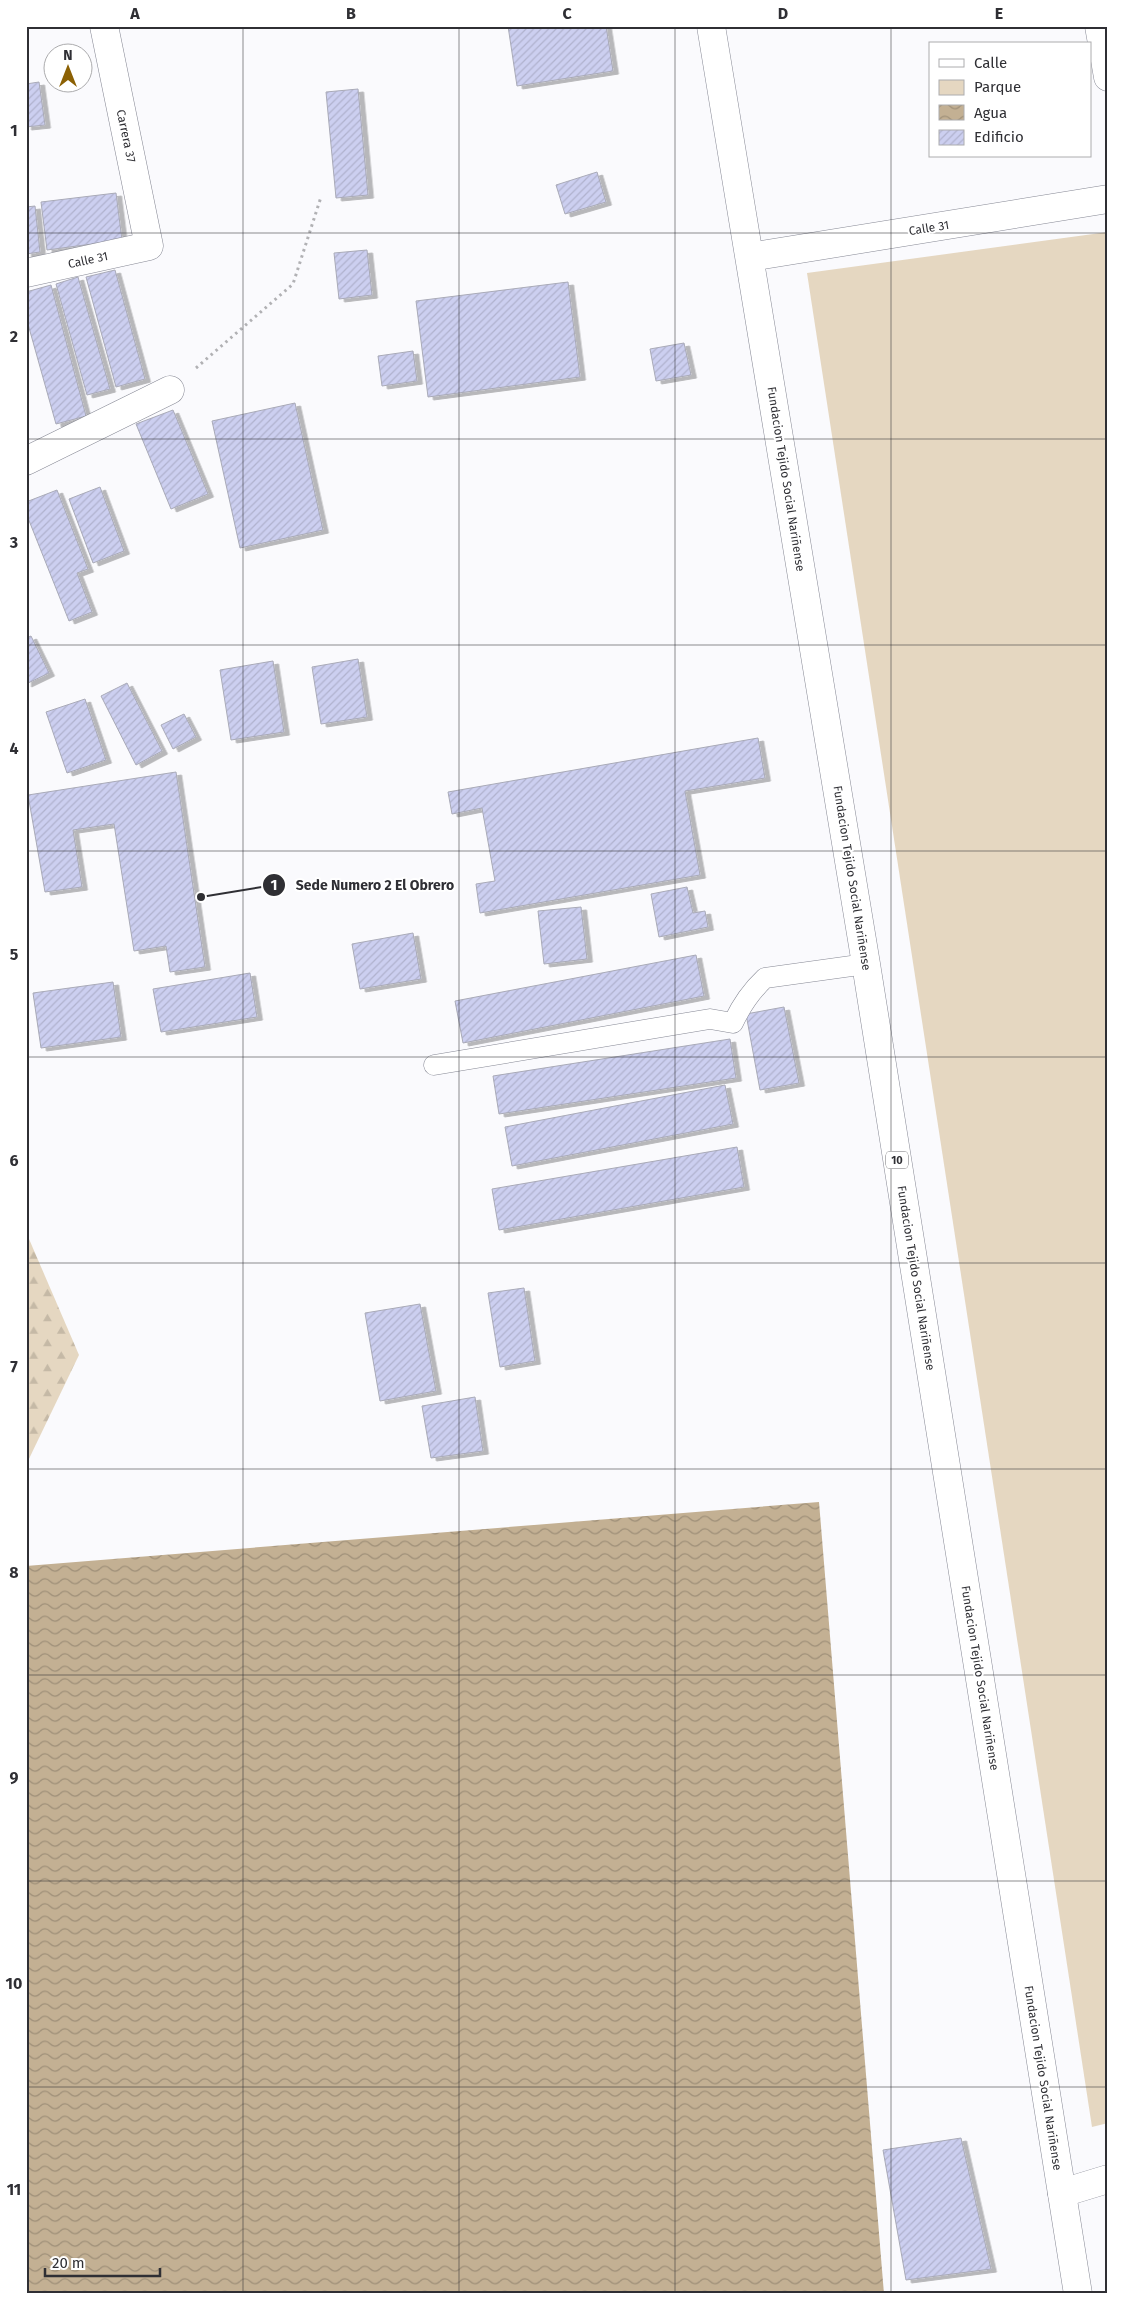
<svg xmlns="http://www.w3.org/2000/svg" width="1134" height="2320" viewBox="0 0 1134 2320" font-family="'Fira Sans',sans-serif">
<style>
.green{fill:#e5d7c1}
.forest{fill:url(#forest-firs)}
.water{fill:url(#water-waves)}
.building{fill:url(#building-hatch);stroke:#a9aab7;filter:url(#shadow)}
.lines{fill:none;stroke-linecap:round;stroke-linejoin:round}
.service-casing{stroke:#868894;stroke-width:21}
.minor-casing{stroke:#868894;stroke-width:29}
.primary-casing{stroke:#868894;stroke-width:29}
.path{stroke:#b1b1b4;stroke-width:3;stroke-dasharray:2.5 4;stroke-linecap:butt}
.service{stroke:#fff;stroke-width:20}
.minor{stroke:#fff;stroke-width:28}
.primary{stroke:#fff;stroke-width:28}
.grid{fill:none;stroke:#2f2f34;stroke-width:1;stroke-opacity:0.55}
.labels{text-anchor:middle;stroke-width:4;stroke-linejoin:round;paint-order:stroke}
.shield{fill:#fff;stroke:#6d6d71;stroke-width:1}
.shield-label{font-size:11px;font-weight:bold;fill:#2f2f34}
.street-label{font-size:12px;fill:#2f2f34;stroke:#fff}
.leader{fill:none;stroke:#2f2f34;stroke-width:2}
.callout-dot{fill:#2f2f34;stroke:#fff;stroke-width:2}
.mark-label{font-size:15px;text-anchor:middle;font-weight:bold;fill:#fff}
.callout-label{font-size:14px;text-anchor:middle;font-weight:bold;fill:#2f2f34;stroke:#fff;stroke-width:4;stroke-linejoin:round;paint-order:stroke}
.neatline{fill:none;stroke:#2f2f34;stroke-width:2}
.grid-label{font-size:16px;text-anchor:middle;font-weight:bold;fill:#2f2f34}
</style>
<defs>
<pattern id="forest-firs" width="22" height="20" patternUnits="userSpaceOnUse" patternTransform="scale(1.25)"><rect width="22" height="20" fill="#e5d7c1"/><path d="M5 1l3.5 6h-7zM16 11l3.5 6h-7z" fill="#c5b9a6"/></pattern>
<pattern id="water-waves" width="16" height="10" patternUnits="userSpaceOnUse" patternTransform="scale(1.25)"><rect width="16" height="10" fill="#c3b093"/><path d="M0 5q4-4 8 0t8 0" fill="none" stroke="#9f9079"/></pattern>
<pattern id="building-hatch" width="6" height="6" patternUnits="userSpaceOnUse" patternTransform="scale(1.25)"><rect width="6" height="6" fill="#cccff0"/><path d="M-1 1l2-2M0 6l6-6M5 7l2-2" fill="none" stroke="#b0b2ce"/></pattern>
<filter id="shadow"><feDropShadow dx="5.5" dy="3" stdDeviation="0" flood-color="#0004"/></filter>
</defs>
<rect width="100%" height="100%" fill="#fafafd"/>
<!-- green -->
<path class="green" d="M1108 232V2123L1092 2127 807 273Z"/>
<!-- forest -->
<path class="forest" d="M26 1232 79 1355 26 1465Z"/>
<!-- water -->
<path class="water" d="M819 1502 884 2294H26V1566Z"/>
<!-- building -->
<path class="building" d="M508 26H606L613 71 517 86Z
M39 82 45 125 26 127V84Z
M358 89 368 195 336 198 326 92Z
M597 172 606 202 565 214 556 185Z
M116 193 122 240 47 250 41 202Z
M35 206 40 252 26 254V207Z
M367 250 372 295 339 299 334 253Z
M115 270 145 379 116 387 86 277Z
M78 277 110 389 87 395 56 284Z
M568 282 580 377 428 397 416 301Z
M51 285 86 416 56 424 26 317V292Z
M684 343 691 375 656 381 650 349Z
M413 351 417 381 382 386 378 356Z
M295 403 323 530 240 548 212 421Z
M173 410 208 494 171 509 136 424Z
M100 487 124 551 93 563 69 499Z
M57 490 88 569 77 573 92 612 69 621 26 513V502Z
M31 636 49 673 26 684V638Z
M358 659 367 717 321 724 312 667Z
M273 661 284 732 231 740 220 670Z
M127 683 162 751 136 765 101 696Z
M85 699 106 760 67 773 46 712Z
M184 714 196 737 173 749 161 725Z
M758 738 765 778 685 791 700 875 480 913 476 884 495 881 482 808 452 814 448 792Z
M176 772 205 967 170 972 166 946 134 951 114 824 73 830 82 887 45 892 28 795Z
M687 887 693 913 705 911 708 927 659 937 651 894Z
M581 907 587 959 544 964 538 911Z
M413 933 421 979 360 989 352 944Z
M696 955 704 996 463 1043 455 1001Z
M250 973 257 1017 161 1032 153 989Z
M113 982 121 1037 41 1048 33 993Z
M784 1007 799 1083 760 1090 746 1014Z
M730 1039 736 1078 499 1114 493 1076Z
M725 1085 733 1124 512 1166 505 1127Z
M737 1147 744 1187 499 1230 492 1189Z
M524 1288 535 1361 500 1367 488 1293Z
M420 1304 436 1391 380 1401 365 1313Z
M475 1397 483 1451 431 1458 422 1406Z
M961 2138 991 2269 906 2280 883 2150Z"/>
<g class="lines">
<defs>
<path id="service" d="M434 1065 710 1019 733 1023C741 1006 751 991 765 978L866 964"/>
<path id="minor" d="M1099 26 1108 77
M750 257 1108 199
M26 273 149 246 104 26
M26 461 170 390
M1062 2193 1108 2179"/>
<path id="primary" d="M711 26 866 964 1078 2294"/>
</defs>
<!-- service casing -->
<use href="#service" class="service-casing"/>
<!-- minor casing -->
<use href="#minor" class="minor-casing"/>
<!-- primary casing -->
<use href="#primary" class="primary-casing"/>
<!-- path -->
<path class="path" d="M196 368 293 284 321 197"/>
<!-- service -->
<use href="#service" class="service"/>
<!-- minor -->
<use href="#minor" class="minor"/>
<!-- primary -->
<use href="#primary" class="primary"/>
</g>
<!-- grid -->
<path class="grid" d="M243 26V2294M459 26V2294M675 26V2294M891 26V2294M26 233H1108M26 439H1108M26 645H1108M26 851H1108M26 1057H1108M26 1263H1108M26 1469H1108M26 1675H1108M26 1881H1108M26 2087H1108"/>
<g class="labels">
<!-- shield labels -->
<rect class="shield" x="886" y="1151.5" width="22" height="17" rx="4"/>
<g class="shield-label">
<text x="897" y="1164">10</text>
</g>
<!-- street labels -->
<g class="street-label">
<text transform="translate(126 136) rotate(78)" y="4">Carrera 37</text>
<text transform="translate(929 228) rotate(-9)" y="4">Calle 31</text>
<text transform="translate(88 260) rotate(-12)" y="4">Calle 31</text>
<text transform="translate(786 479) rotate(81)" y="4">Fundacion Tejido Social Nariñense</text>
<text transform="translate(852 878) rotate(81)" y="4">Fundacion Tejido Social Nariñense</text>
<text transform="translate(916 1278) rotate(81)" y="4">Fundacion Tejido Social Nariñense</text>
<text transform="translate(980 1678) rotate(81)" y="4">Fundacion Tejido Social Nariñense</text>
<text transform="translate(1043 2078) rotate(81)" y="4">Fundacion Tejido Social Nariñense</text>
</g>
</g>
<!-- callouts -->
<path class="leader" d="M201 897L274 885"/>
<g class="callout-dot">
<circle cx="201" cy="897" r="5"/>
<circle cx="274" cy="885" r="12"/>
</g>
<g class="mark-label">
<text x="274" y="890">1</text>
</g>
<g class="callout-label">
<text x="375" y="890">Sede Numero 2 El Obrero</text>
</g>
<!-- border -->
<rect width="1134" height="2320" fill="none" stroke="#ffffff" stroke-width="55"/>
<!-- legend -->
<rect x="929" y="42" width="162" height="115" fill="#ffffff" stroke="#acacae"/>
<rect x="939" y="59" width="25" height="8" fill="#ffffff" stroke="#acacae"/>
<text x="974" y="68" font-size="15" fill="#2f2f34">Calle</text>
<rect x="939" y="80" width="25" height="15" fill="#e5d7c1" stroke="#acacae"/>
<text x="974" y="92" font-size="15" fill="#2f2f34">Parque</text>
<rect x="939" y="105" width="25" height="15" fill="url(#water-waves)" stroke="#acacae"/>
<text x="974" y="118" font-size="15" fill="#2f2f34">Agua</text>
<rect x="939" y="130" width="25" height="15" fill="url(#building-hatch)" stroke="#acacae"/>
<text x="974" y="142" font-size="15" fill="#2f2f34">Edificio</text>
<!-- north arrow -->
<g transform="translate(68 68)"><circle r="24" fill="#ffffff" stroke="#acacae"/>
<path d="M0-4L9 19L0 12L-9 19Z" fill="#8c6104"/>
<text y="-8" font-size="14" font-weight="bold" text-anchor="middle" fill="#2f2f34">N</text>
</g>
<!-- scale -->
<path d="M45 2268v8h115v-8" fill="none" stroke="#2f2f34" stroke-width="2.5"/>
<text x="52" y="2268" font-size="15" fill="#2f2f34" stroke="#ffffff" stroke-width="4" paint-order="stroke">20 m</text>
<rect x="28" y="28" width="1078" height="2264" class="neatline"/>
<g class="grid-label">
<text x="135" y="19">A</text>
<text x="351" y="19">B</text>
<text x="567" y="19">C</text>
<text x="783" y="19">D</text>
<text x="999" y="19">E</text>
<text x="14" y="136">1</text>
<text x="14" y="342">2</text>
<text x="14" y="548">3</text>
<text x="14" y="754">4</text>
<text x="14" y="960">5</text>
<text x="14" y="1166">6</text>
<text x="14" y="1372">7</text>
<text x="14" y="1578">8</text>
<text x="14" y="1783">9</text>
<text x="14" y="1989">10</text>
<text x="14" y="2195">11</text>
</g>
</svg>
